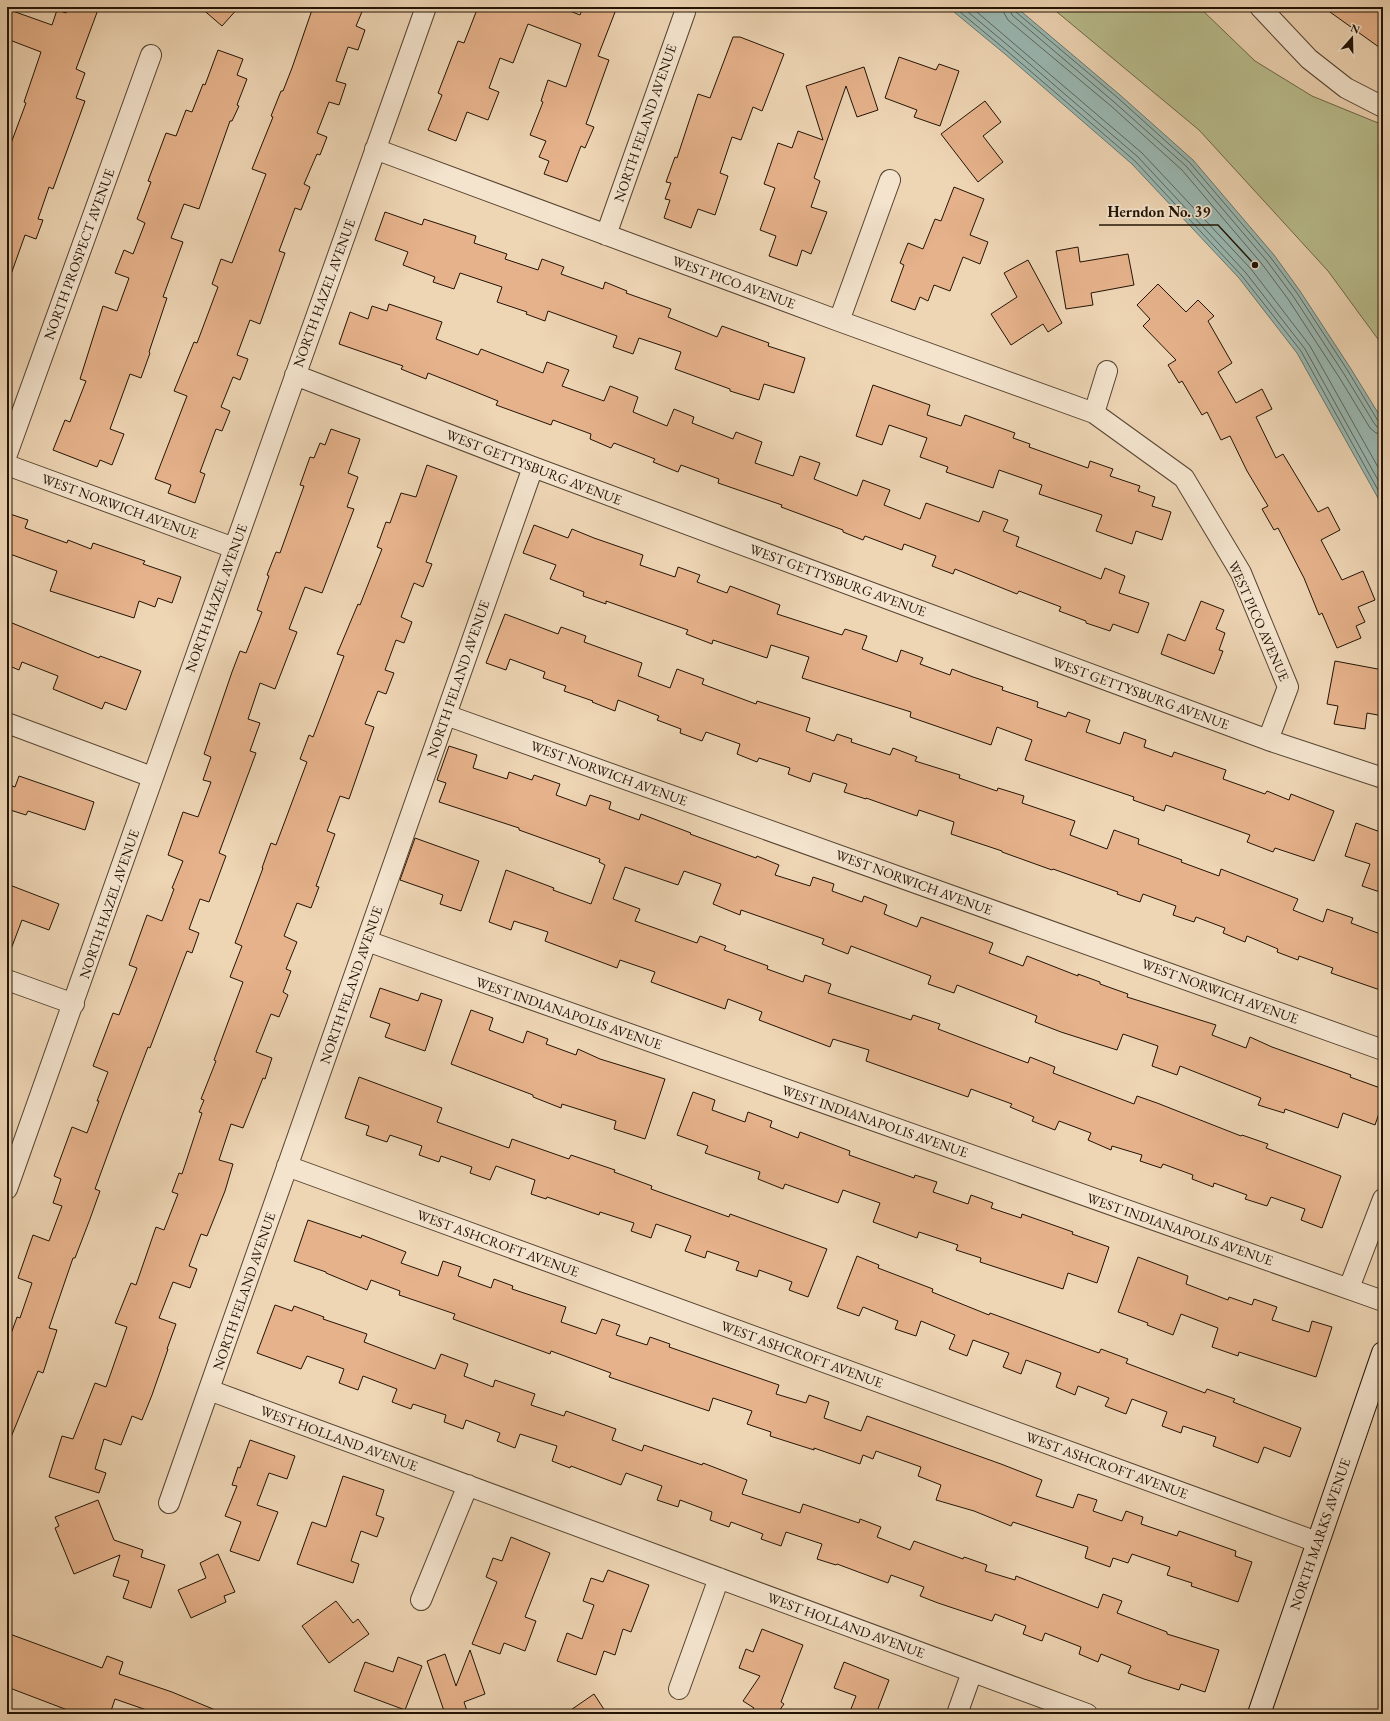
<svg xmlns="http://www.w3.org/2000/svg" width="1390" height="1721" viewBox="0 0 1390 1721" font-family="'EB Garamond',serif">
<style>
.green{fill:#b9bd8d;stroke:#6e6849}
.water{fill:#9ab8b2;stroke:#6a766d}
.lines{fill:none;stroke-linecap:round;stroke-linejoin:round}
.shore{stroke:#5e665c;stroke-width:1}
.building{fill:#e6b28b;stroke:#231405}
.street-casing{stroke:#564431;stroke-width:22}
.secondary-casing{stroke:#231405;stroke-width:24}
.street{stroke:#f4e4ce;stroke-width:20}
.secondary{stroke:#f4e4ce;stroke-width:22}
.labels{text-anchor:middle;stroke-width:3.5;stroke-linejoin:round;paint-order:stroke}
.street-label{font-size:14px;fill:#231405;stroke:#f4e4ce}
.leader{fill:none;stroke:#231405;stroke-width:1.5}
.callout-dot{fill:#231405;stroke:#f4e4ce;stroke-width:1.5}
.callout-label{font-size:15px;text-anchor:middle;font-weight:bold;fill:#231405;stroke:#f4e4ce;stroke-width:3.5;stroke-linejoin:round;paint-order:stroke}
</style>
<rect width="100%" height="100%" fill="#eed5b4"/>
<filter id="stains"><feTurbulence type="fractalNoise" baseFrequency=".005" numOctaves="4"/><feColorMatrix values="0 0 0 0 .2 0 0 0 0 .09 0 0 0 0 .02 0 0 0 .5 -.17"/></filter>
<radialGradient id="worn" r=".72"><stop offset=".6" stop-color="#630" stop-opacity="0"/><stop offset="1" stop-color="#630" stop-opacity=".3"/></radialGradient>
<!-- green -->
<path class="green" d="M1051 7H1199L1255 61 1312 96 1383 125V346L1328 271 1199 130Z"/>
<!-- water -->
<path class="water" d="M948 7H1016L1120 95 1193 160 1274 255 1300 291 1351 369 1383 421V507L1297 353 1239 278 1132 164 1005 54Z"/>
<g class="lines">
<!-- shore -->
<path class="shore" d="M954 7 1007 51 1135 161 1242 276 1301 351 1383 499
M962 7 1010 47 1138 157 1246 273 1305 349 1383 489
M971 7 1142 153 1251 269 1310 346 1383 476
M1003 7 1004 13 1008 20 1111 106 1182 170 1262 264 1288 299 1339 377 1370 428 1376 433 1383 434
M1009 7 1012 15 1114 102 1186 166 1267 261 1293 296 1344 374 1374 423 1377 427 1383 428
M1014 7 1016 12 1118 98 1190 163 1271 258 1297 293 1348 371 1378 421 1383 423"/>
</g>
<!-- building -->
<path class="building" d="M68 7H99L76 69 85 73 76 98 85 101 53 189 49 187 38 219 43 220 36 239 25 235 9 280H7V154L26 103 24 102 41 52 7 39V9L52 25 57 10 66 13Z
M200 7H239L222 26Z
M313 7H364L356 26 365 30 358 50 348 47 336 81 346 84 339 105 329 102 317 133 327 137 320 155 317 154 304 184 310 187 301 210 295 208 279 251 285 253 260 324 250 320 237 355 248 359 240 380 233 377 221 407 230 411 222 431 216 429 200 472 205 474 195 503 168 493 171 485 155 479 187 396 174 391 194 342 197 343 218 287 212 284 221 259 232 263 266 174 252 169 273 117 271 116 281 91H283L292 68Z
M478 7H560L580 15 583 7H617L598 56 609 60 586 124 594 127 585 148 581 146 567 182 544 174 549 161 539 157 546 141 530 135 543 102 541 101 548 80 566 87 581 44 528 24 513 63 500 58 489 88 499 92 488 120 467 112 456 141 428 130 442 95 438 93 458 41 464 43Z
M1323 7H1383V50Z
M733 37H740L784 54 762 111 753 107 741 140 732 137 720 173 728 176 715 215 698 209 691 228 664 218 670 200 665 199 671 183 666 182 675 157 677 158 698 94 710 98Z
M218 50 243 59 237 75 247 79 237 105 239 106 232 121H230L199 209 184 204 171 238 183 242 163 297 167 298 149 352 150 353 141 378 130 374 110 429 124 434 112 465 100 460 97 467 53 450 65 420 70 422 86 381 80 379 103 306 117 311 129 278 115 273 124 250 133 254 145 223 137 219 151 182 148 181 166 133 176 136 186 110 192 112 203 84 205 85Z
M899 57 936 70 939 64 959 71 940 126 914 117 917 110 885 98Z
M864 67 878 110 857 117 846 86 814 178 820 181 811 207 827 212 811 254 802 250 797 266 769 256 776 236 760 230 775 188 764 184 778 143 792 148 798 131 823 140 806 86Z
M985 101 1001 122 983 136 1003 162 978 182 941 134Z
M954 187 984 199 970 235 988 242 980 264 963 257 950 291 934 285 928 301 920 297 915 310 891 301 904 265 900 263 908 243 923 249 935 219 941 221Z
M385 212 422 225 424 219 476 236 474 243 507 254 505 259 538 270 542 259 564 267 561 274 603 289 605 282 627 291 626 293 671 309 668 317 717 337 722 326 769 343 768 346 805 358 794 393 764 384 759 400 730 391V389L675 369 681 352 639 338 633 354 613 347 617 336 548 311 545 321 526 314 527 312 497 302 502 287 460 273 454 289 433 282 435 277 403 265 408 252 375 240Z
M1078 247 1080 262 1128 254 1134 285 1091 293 1093 305 1066 309 1056 251Z
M1028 260 1062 323 1048 332 1043 324 1011 345 991 314 1017 297 1004 273Z
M1158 284 1186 312 1198 300 1214 316 1208 321 1232 363 1218 372 1236 403 1262 389 1272 409 1256 417 1276 458 1283 454 1318 512 1328 507 1340 530 1321 540 1342 580 1363 571 1375 600 1358 607 1365 622 1356 626 1361 638 1337 648 1322 613 1319 615 1304 578 1278 528 1274 530 1262 509 1268 506 1247 471 1230 436 1221 440 1207 412 1202 415 1182 381 1179 383 1168 365 1176 360 1143 326 1150 319 1137 305Z
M389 304 442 322 436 339 478 355 481 349 543 373 547 362 569 370 562 386 604 401 610 386 638 397 633 412 667 426 674 409 694 417 692 423 733 439 736 432 762 442 755 463 793 476 800 456 820 463 814 479 857 496 863 480 890 490 884 505 920 519 926 503 979 522 983 511 1008 520 1003 531 1019 537 1016 546 1101 579 1105 568 1125 576 1119 593 1149 603 1138 633 1113 624 1110 631 1086 623V621L1059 611 1061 607 1019 591 1017 594 955 569 953 574 932 566 936 556 904 544 902 550 865 536 863 540 843 532V530L781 507 782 505 718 483 719 479 681 465 678 472 653 462 655 459 614 443 611 448 590 439 591 434 553 420 551 425 496 405 498 401 466 388 428 373 426 379 401 369 403 366 339 344 350 312 368 319 372 306 387 311Z
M873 385 930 405 927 415 961 426 965 415 1015 433 1013 438 1030 444 1029 447 1088 468 1090 461 1113 469 1110 476 1140 486 1138 491 1155 497 1152 506 1171 512 1162 540 1136 531 1132 544 1096 531 1102 515 1039 494 1042 485 999 470 993 488 946 472 948 467 920 457 927 438 889 425 882 445 856 436Z
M331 429 360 439 348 473 358 477 347 507 354 509 322 593 305 587 289 629 297 632 275 689 260 683 248 719 260 723 250 751 256 753 219 853 226 856 209 902 200 899 189 929 199 933 192 953 187 951 150 1048 148 1047 121 1118 95 1189 100 1191 90 1219 75 1258H73L49 1328 57 1330 43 1373 38 1371 7 1447V1345L17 1317 20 1318 32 1283 18 1278 33 1235 49 1241 62 1206 53 1203 61 1179 54 1176 72 1127 87 1133 99 1101H97L108 1072 93 1066 113 1013 119 1015 137 968 129 965 147 915 162 921 174 889 172 888 183 861 168 855 183 812 198 817 211 782 203 780 211 757 204 754 232 672 240 651 246 653 262 612 257 610 269 576 267 575 276 552 280 553 304 486 300 485 310 457 314 458 320 443 325 445Z
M427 465 457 476 426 562 432 564 423 587 414 583 401 617 412 622 404 643 396 640 385 670 394 673 386 694 378 691 365 724 374 727 349 799 340 796 327 831 335 834 316 886 319 887 311 908 297 903 284 936 297 942 286 969 291 971 283 992 288 995 279 1017 271 1014 256 1052 272 1058 265 1079 263 1078 243 1128 231 1124 219 1160 233 1164 225 1191 207 1236 201 1234 189 1266 197 1269 190 1288 173 1282 159 1318 176 1324 167 1349H168L152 1395 142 1420 132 1416 121 1445 104 1439 95 1469 106 1473 99 1493 49 1477 62 1436 73 1439 95 1383 106 1387 127 1327 115 1323 131 1283 136 1285 156 1227 164 1230 178 1194 172 1192 179 1173 182 1174 202 1113 199 1112 204 1100 201 1099 216 1061 214 1060 243 982 230 977 242 946 235 943 263 868H262L271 843 276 845 307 762 300 759 309 735 313 737 344 656 337 654 358 604 360 605 382 549 377 547 386 522 390 523 401 493 416 497Z
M7 513 28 520 25 528 67 543 68 540 91 549 93 543 145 561 143 564 181 577 172 603 158 598 155 607 139 601 134 618 50 591 57 571 7 553Z
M534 525 568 538 572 529 594 538 643 555 640 565 675 577 678 567 700 575 697 582 727 593 730 586 780 605 777 614 842 635 845 629 867 636 862 649 897 662 901 650 923 658 920 664 950 675 952 669 973 677 1003 687 1002 690 1038 702 1037 707 1066 717 1068 712 1090 720 1086 732 1120 744 1124 732 1146 740 1144 747 1172 757 1174 752 1226 770 1223 779 1265 794 1267 791 1289 800 1291 794 1334 811 1314 861 1275 848 1273 852 1247 842 1250 835 1166 805 1164 811 1133 800 1134 797 1025 760 1032 740 997 727 991 745 910 717 911 712 802 678 809 657 771 645 767 658 713 640 712 644 686 634 688 630 606 601V604L583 596 584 592 550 579 556 565 523 553Z
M1201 601 1224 610 1216 629 1225 633 1219 650 1223 651 1214 674 1161 654 1168 634 1185 641Z
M505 614 558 634 561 627 586 636 584 642 642 663 638 676 670 688 677 669 704 679 702 684 756 704 757 701 810 718 806 731 834 741 837 734 852 739 851 742 890 755 893 748 917 757 915 761 960 775 959 778 997 791 998 788 1024 796 1022 803 1075 821 1070 835 1107 849 1114 830 1139 839 1138 844 1182 860 1181 862 1219 876 1221 869 1298 899 1293 910 1323 922 1327 909 1353 918 1351 923 1383 935V991L1331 973 1333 968 1299 956 1298 960 1277 952 1278 949 1247 936 1245 942 1223 933 1225 928 1196 917 1194 922 1173 915 1176 906 1143 894 1140 902 1117 894 1118 892 1053 869 1052 870 1002 852V851L951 834 954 822 919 810 917 816 866 798V799L844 792 847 784 813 773 810 782 788 774 790 768 759 758 757 762 737 754 740 744 706 732 702 741 680 733 681 729 657 720 659 716 618 700 615 711 592 702 593 701 564 691 566 686 543 678 545 672 510 659 506 670 486 663Z
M7 621 99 658 100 656 141 671 126 710 105 702 102 709 53 689 58 676 22 662 19 670 7 665Z
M1335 661 1383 670V716L1367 713 1365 729 1334 724 1338 706 1327 704Z
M449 746 477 755 473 768 507 779 509 772 532 780 534 775 560 784 556 795 586 806 590 795 611 802 609 809 639 820 641 814 691 833 690 834 756 858 757 856 779 865 775 875 810 886 813 877 834 884 832 891 862 902 864 896 887 905 884 914 917 927 921 917 993 943 989 953 1023 966 1027 956 1078 976V974L1100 982V984L1128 994 1127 997 1216 1025 1212 1035 1246 1048 1250 1037 1272 1047 1351 1075 1350 1077 1383 1089V1102L1375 1125 1343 1113 1338 1128 1285 1109 1284 1113 1258 1105 1261 1098 1180 1066 1177 1075 1152 1066 1158 1046 1123 1034 1117 1050 1061 1032 1035 1022 1037 1016 957 985 954 993 928 984 931 976 851 946 848 954 822 944 824 939 741 910 740 915 713 904 721 884 684 871 678 885 625 867 613 899 640 909 635 921 697 943 700 936 726 946 724 950 768 966 767 969 803 982 805 975 831 984 828 993 911 1020 913 1015 940 1024 938 1029 1028 1063 1030 1057 1055 1067 1053 1073 1134 1104 1137 1096 1157 1103 1241 1136 1242 1135 1268 1144 1266 1148 1341 1176 1322 1228 1301 1220 1305 1209 1271 1197 1267 1206 1245 1199 1247 1195 1214 1183 1213 1187 1192 1179 1193 1175 1163 1164 1161 1168 1140 1161 1142 1155 1112 1146 1111 1150 1088 1140 1091 1133 1059 1121 1055 1130 1032 1121 1034 1117 1010 1107 1012 1104 971 1089 968 1097 866 1061 869 1050 833 1039 830 1047 759 1020 762 1012 728 999 725 1009 651 982 655 972 620 960 617 968 545 941 548 932 514 921 511 930 489 922 506 870 554 888 553 890 591 904 605 865 599 862 600 859 519 830V828L439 802 446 783 437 780Z
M19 776 94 802 85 830 28 811 26 815 7 809V784L15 787Z
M1356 823 1383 833V893L1362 886 1370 864 1345 856Z
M415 838 479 861 461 911 440 904 443 895 400 880Z
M7 884 59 904 49 930 22 920 8 957 7 956Z
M380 988 418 1001 421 993 442 1000 425 1051 385 1037 390 1024 370 1017Z
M471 1010 493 1018 489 1030 523 1043 527 1031 548 1039 546 1044 576 1055 578 1049 600 1059 665 1079 645 1139 614 1129 616 1121 562 1104 561 1108 533 1097V1095L451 1064Z
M359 1077 442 1108 437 1122 509 1148 512 1139 569 1159 571 1155 615 1170 614 1172 652 1186 651 1189 729 1217 730 1214 827 1249 808 1297 789 1290 792 1282 759 1270 757 1277 736 1270 739 1262 707 1251 705 1258 685 1251 691 1236 656 1224 651 1238 631 1231 634 1223 600 1212 599 1215 547 1197 546 1199 531 1194 535 1180 496 1166 490 1180 470 1173 472 1167 441 1156 439 1162 419 1155 422 1146 390 1135 387 1142 366 1135 369 1126 345 1118Z
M693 1092 715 1100 712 1110 745 1122 748 1112 772 1121 770 1127 798 1138 800 1132 850 1151 849 1155 914 1178 915 1175 937 1182 933 1192 968 1204 971 1195 993 1203 991 1208 1021 1218 1022 1214 1073 1232 1072 1234 1109 1247 1097 1283 1068 1273 1063 1289 980 1262 981 1258 956 1250 958 1245 919 1232 917 1238 873 1222 880 1203 843 1190 838 1203 785 1184 783 1189 758 1179 760 1172 705 1153 708 1146 677 1135Z
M308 1220 361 1238 362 1235 406 1252 401 1263 438 1276 443 1261 461 1267 458 1276 491 1288 494 1279 513 1286 512 1289 566 1307 561 1322 596 1334 602 1319 620 1325 616 1335 647 1345 650 1337 670 1344 669 1347 779 1385 776 1394 806 1403 809 1395 829 1402 824 1418 861 1431 867 1416 1001 1464 1042 1480 1036 1496 1073 1508 1078 1494 1097 1500 1093 1511 1122 1521 1126 1511 1143 1517 1141 1524 1177 1536 1179 1531 1236 1551 1235 1556 1252 1562 1238 1602 1191 1586 1192 1583 1167 1575 1170 1567 1132 1554 1128 1563 1113 1558 1110 1567 1085 1558 1088 1547 1013 1522 1011 1526 974 1511 936 1500 941 1485 918 1476 921 1467 876 1451 873 1459 863 1455 860 1464 814 1448V1450L770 1436 771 1432 747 1424 752 1411 713 1398 709 1411 609 1377 611 1373 551 1351 550 1354 453 1319 455 1314 399 1295 400 1291 371 1280 367 1290 326 1273V1272L294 1261Z
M857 1256 879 1265 878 1268 933 1289 932 1292 989 1315 990 1313 1099 1353 1101 1349 1128 1359 1126 1363 1205 1393 1207 1389 1235 1399 1233 1402 1301 1428 1290 1457 1264 1447 1258 1463 1213 1446 1216 1437 1183 1426 1181 1433 1162 1426 1167 1412 1132 1399 1126 1414 1105 1406 1109 1398 1078 1386 1075 1395 1056 1387 1061 1373 1026 1360 1021 1374 1003 1367 1009 1353 973 1340 967 1356 949 1349 955 1335 921 1321 916 1336 895 1329 898 1321 863 1307 859 1316 837 1308Z
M1138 1257 1188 1276 1186 1284 1228 1300 1229 1297 1252 1305 1254 1299 1277 1307 1272 1320 1309 1332 1312 1321 1332 1327 1316 1377 1239 1352 1238 1356 1212 1347 1218 1328 1181 1314 1173 1335 1147 1325 1148 1323 1118 1312Z
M275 1305 292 1311 294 1306 324 1317 323 1319 367 1334 364 1342 435 1369 441 1354 468 1364 464 1376 493 1387 495 1380 535 1394 531 1405 564 1416 566 1411 616 1429 612 1440 642 1451 644 1445 702 1465 703 1463 747 1480 742 1494 800 1513 803 1504 859 1523 860 1519 881 1527 877 1537 910 1550 914 1541 963 1559 964 1557 987 1565 985 1571 1015 1580 1016 1576 1098 1608 1103 1594 1122 1601 1117 1613 1167 1632V1634L1219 1650 1205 1692 1181 1684 1179 1690 1144 1679 1128 1673 1131 1666 1101 1654 1098 1662 1079 1654 1081 1647 1045 1633 1042 1641 1023 1634 1026 1626 995 1614 992 1621 938 1603 920 1596 924 1587 891 1575 888 1583 837 1564 836 1565 817 1559 822 1544 786 1532 781 1546 761 1539 763 1534 731 1522 729 1527 710 1520 712 1512 680 1500 678 1507 657 1500 662 1486 626 1473 621 1485 571 1466 570 1468 552 1461 557 1446 520 1434 515 1448 497 1441 500 1433 466 1420 463 1429 444 1422 446 1415 413 1404 411 1409 392 1402 397 1389 363 1376 358 1390 339 1383 344 1369 307 1356 301 1369 257 1353Z
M250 1440 295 1456 287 1479 269 1473 257 1505 278 1512 259 1561 230 1551 241 1522 225 1516 237 1486 232 1485 238 1467 240 1468Z
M343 1476 384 1490 376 1515 384 1518 377 1537 361 1531 351 1561 359 1564 353 1583 297 1564 312 1522 326 1527Z
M98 1500 114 1540 143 1550 141 1557 165 1565 151 1608 123 1598 129 1581 113 1576 120 1555 74 1574 55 1528 59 1526 55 1517Z
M511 1537 550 1553 525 1617 536 1621 525 1651 504 1643 500 1654 472 1644 497 1582 486 1577 493 1558 502 1561Z
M218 1554 235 1592 224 1596 226 1602 191 1618 178 1590 206 1578 200 1563Z
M608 1570 649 1585 631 1632 623 1629 615 1655 604 1651 596 1675 557 1661 567 1633 582 1639 594 1605 583 1601 591 1578 603 1582Z
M336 1601 353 1623 358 1619 369 1634 329 1663 302 1626Z
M762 1629 803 1645 781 1702 784 1704 777 1714H750L754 1708 743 1701 760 1676 739 1668 746 1649 753 1652Z
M7 1633 102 1668 107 1656 123 1662 119 1674 172 1692 225 1714H158L115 1699 110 1714H78L7 1687Z
M470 1650 485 1694 464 1702 468 1714H445L427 1661 445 1654 456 1686Z
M398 1657 422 1666 405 1710 354 1691 365 1662 393 1672Z
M844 1662 889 1680 876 1714H849L856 1696 834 1688Z
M594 1694 607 1714H565Z"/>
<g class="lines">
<defs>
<path id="street" d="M1260 7 1309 59 1346 88 1383 107
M375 149 839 321 1094 413 1184 478 1241 573 1288 687 1268 740
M606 235 685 12
M839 321 890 180
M295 375 533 467 1268 740 1383 778
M1094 413 1107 371
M7 454 151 55
M7 465 234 548
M446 715 1383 1050
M7 723 152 777
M367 941 1383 1301
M7 980 74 1004
M287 1166 1317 1542
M7 1189 426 7
M1349 1288 1383 1199
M209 1390 1087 1714
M169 1503 533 467
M421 1600 468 1485
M679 1689 719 1578
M957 1714 972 1672"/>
<path id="secondary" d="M1259 1714 1383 1353"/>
</defs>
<!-- street casing -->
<use href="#street" class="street-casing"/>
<!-- secondary casing -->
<use href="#secondary" class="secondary-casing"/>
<!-- street -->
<use href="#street" class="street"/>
<!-- secondary -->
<use href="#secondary" class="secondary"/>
</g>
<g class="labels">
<!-- street labels -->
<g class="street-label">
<text transform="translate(645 123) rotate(-71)" y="5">NORTH FELAND AVENUE</text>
<text transform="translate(79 254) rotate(-70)" y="5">NORTH PROSPECT AVENUE</text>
<text transform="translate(734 282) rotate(20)" y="5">WEST PICO AVENUE</text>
<text transform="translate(324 293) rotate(-70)" y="5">NORTH HAZEL AVENUE</text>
<text transform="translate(534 467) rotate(21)" y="5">WEST GETTYSBURG AVENUE</text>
<text transform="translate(120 506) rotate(20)" y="5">WEST NORWICH AVENUE</text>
<text transform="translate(838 580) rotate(20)" y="5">WEST GETTYSBURG AVENUE</text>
<text transform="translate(216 598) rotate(-70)" y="5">NORTH HAZEL AVENUE</text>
<text transform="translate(1259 621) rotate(66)" y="5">WEST PICO AVENUE</text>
<text transform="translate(458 679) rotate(-71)" y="5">NORTH FELAND AVENUE</text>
<text transform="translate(1141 693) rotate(20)" y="5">WEST GETTYSBURG AVENUE</text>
<text transform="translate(609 773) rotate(20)" y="5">WEST NORWICH AVENUE</text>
<text transform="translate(914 882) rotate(20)" y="5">WEST NORWICH AVENUE</text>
<text transform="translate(109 904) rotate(-71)" y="5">NORTH HAZEL AVENUE</text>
<text transform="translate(351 985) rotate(-71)" y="5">NORTH FELAND AVENUE</text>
<text transform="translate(1220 991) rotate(20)" y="5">WEST NORWICH AVENUE</text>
<text transform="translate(569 1013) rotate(19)" y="5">WEST INDIANAPOLIS AVENUE</text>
<text transform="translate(875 1121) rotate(19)" y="5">WEST INDIANAPOLIS AVENUE</text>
<text transform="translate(1180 1229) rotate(19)" y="5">WEST INDIANAPOLIS AVENUE</text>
<text transform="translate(498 1243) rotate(20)" y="5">WEST ASHCROFT AVENUE</text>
<text transform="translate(244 1291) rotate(-71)" y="5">NORTH FELAND AVENUE</text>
<text transform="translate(802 1354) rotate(20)" y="5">WEST ASHCROFT AVENUE</text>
<text transform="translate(339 1438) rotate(20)" y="5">WEST HOLLAND AVENUE</text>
<text transform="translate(1107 1465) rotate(20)" y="5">WEST ASHCROFT AVENUE</text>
<text transform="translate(1320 1534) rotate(-71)" y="5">NORTH MARKS AVENUE</text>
<text transform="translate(846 1625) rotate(20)" y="5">WEST HOLLAND AVENUE</text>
</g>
</g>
<!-- callouts -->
<path class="leader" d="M1255 265L1218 225H1099"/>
<circle class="callout-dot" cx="1255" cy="265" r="4"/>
<g class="callout-label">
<text x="1159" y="217">Herndon No. 39</text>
</g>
<!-- margin -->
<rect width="1390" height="1721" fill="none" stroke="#eed5b4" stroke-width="24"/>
<rect x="8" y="8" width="1374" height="1705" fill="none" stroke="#231405" stroke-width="2"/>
<rect x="12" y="12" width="1366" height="1697" fill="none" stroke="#231405"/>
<!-- north arrow -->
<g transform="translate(1352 38) rotate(20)" stroke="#f4e4ce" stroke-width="3" paint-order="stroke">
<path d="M0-3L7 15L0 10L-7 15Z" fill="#231405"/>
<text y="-6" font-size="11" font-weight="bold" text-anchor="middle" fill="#231405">N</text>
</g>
<rect width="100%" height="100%" filter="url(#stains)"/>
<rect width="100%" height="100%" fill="url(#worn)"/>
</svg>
